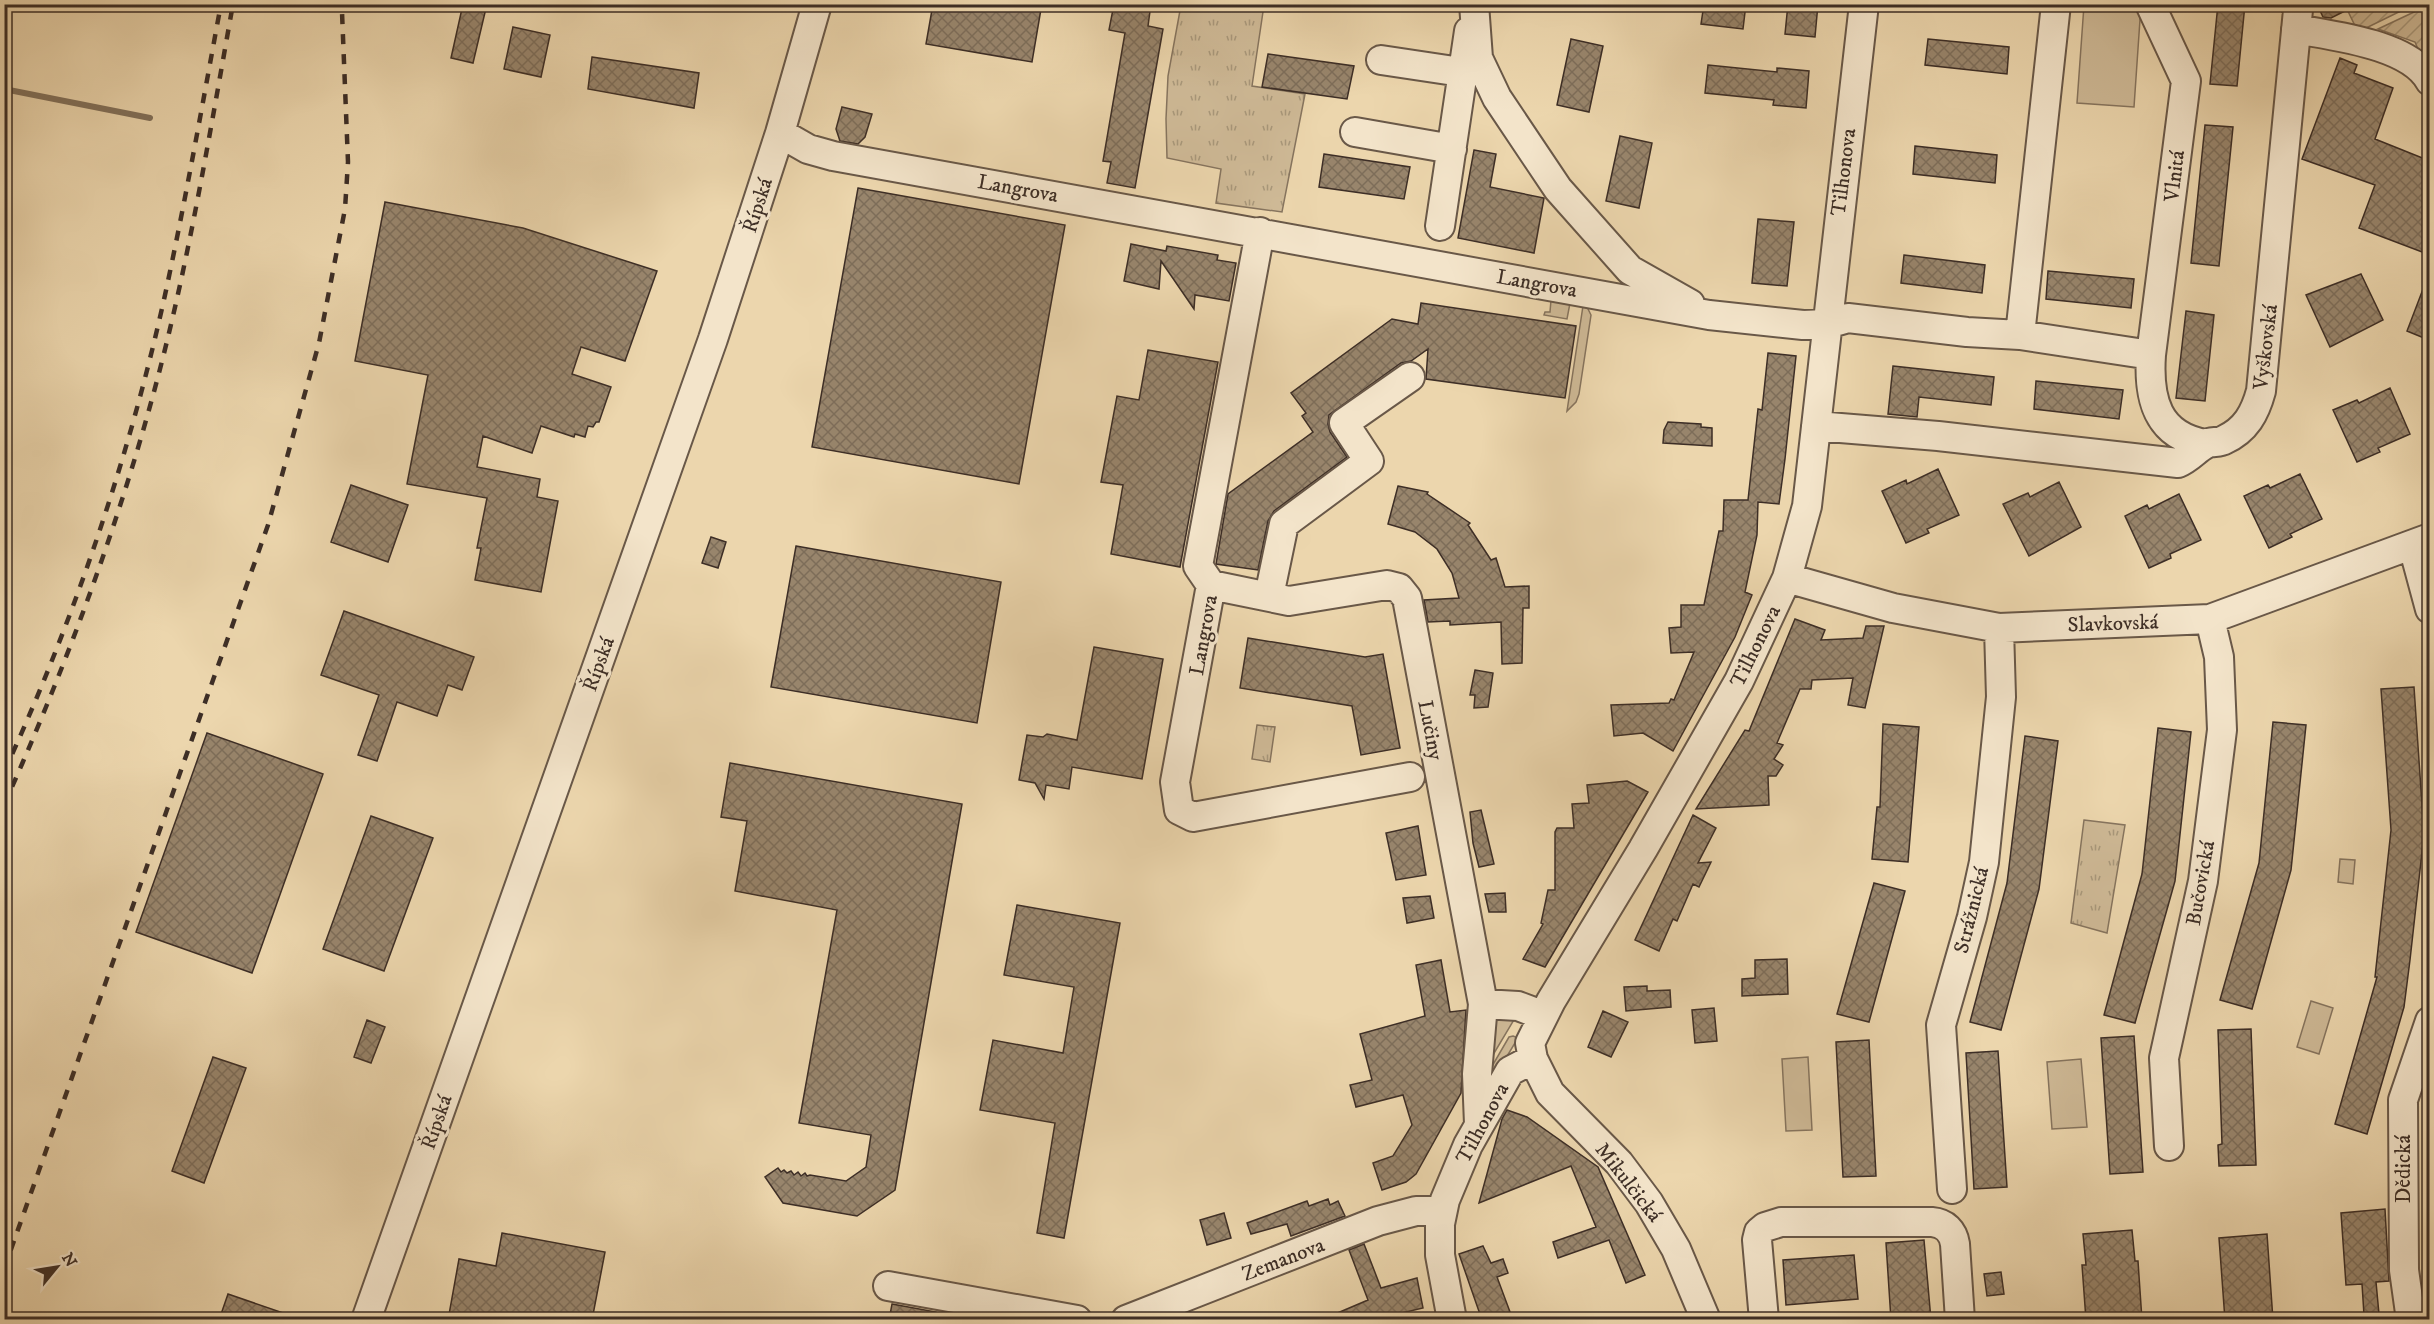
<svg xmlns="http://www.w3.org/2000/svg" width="2434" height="1324" viewBox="0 0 2434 1324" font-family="'IM FELL DW Pica',serif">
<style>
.grass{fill:#ceb996;stroke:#86745e;stroke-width:1.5}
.park{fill:url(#park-tufts);stroke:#86745e;stroke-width:1.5}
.garden{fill:url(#garden-furrows);stroke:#86745e;stroke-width:1.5}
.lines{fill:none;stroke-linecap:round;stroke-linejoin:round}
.stream{stroke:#82715b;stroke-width:6}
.building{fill:url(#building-cross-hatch);stroke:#3d2e26;stroke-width:1.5}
.minor-casing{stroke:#695848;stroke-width:32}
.minor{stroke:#f3e4ca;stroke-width:28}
.rail{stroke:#3d2e26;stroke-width:4.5;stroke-dasharray:10 10;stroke-linecap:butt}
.labels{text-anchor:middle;stroke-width:6;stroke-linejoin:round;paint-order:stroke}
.street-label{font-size:21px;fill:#3d2e26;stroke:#f3e4ca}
</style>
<defs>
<pattern id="park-tufts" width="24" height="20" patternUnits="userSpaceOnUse" patternTransform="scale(1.5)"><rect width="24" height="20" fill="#ceb996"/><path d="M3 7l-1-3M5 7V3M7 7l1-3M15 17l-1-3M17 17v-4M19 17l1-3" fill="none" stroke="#a8977a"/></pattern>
<pattern id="garden-furrows" width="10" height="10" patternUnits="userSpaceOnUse" patternTransform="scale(1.5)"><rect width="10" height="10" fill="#ceb996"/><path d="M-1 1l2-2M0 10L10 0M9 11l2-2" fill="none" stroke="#a8977a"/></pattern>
<pattern id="building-cross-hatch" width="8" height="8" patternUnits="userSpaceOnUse" patternTransform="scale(1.5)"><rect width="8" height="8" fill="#98856c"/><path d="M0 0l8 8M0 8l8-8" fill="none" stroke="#7d6d59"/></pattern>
</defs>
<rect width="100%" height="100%" fill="#ecd6ad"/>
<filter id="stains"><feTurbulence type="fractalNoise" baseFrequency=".00333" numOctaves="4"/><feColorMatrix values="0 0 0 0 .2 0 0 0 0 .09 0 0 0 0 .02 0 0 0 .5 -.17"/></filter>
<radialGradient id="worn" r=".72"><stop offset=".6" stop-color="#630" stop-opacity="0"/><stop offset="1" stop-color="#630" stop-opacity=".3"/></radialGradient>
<!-- grass -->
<path class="grass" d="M2084 5H2141L2134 107 2077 103Z
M1551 300 1570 303 1567 319 1544 315 1545 312H1550Z
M1583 306 1587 307 1591 315 1579 394 1576 402 1567 411Z
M2340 859 2355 860 2353 884 2338 882Z
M2311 1001 2333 1008 2319 1054 2297 1047Z
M1518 1013 1484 1070 1490 1018Z
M1513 1036 1518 1038 1489 1086 1484 1080 1509 1037Z
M1808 1057 1812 1130 1786 1131 1782 1059Z
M2081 1059 2087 1127 2052 1129 2047 1062Z"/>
<!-- park -->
<path class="park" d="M1181 5H1264L1252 86 1305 94 1282 212 1216 203 1221 169 1167 158 1166 119 1168 76Z
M1257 725 1275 727 1270 762 1252 759Z
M2084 820 2125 825 2107 933 2071 923Z"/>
<!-- garden -->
<path class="garden" d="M2345 5H2413L2358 32Z
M2429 5V75L2415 42 2378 29Z"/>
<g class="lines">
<!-- stream -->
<path class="stream" d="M4 89 150 118"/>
</g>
<!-- building -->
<path class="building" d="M463 4H487L473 63 451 58Z
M933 4H1019L1041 9 1032 62 926 44Z
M1114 4H1151L1148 26 1163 29 1135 188 1107 183 1111 162 1103 161 1125 33 1109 30Z
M1704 4H1746L1743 29 1701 24Z
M1788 4H1818L1815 37 1785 34Z
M2218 4H2245L2237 86 2210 84Z
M2317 4H2359L2331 18 2323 17Z
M513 27 550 35 541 77 504 69Z
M1571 39 1603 46 1589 112 1557 105Z
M1928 39 2009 47 2007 74 1925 65Z
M1268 54 1354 66 1347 99 1262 87Z
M592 57 699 73 694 108 588 89Z
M2340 58 2357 65 2354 73 2393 88 2375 139 2430 161V255L2359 228 2375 185 2302 159Z
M1708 65 1777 72V68L1809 71 1806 108 1773 105 1774 100 1705 93Z
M842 107 872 114 865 137 858 144 840 141 836 129Z
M2205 125 2233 127 2219 266 2191 263Z
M1620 136 1652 143 1639 208 1606 201Z
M1915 146 1997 155 1995 183 1913 174Z
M1474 150 1496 154 1490 187 1544 198 1534 253 1458 238Z
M1324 154 1410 167 1404 199 1319 187Z
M858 188 1065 225 1019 484 812 447Z
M385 202 523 228 657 271 625 361 581 347 572 374 611 387 599 422H596L593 427 588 426 585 437 575 434 574 437 541 426 532 453 483 436 477 467 540 479 537 497 558 501 541 592 475 580 481 548H477L487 498 407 484 428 375 355 361Z
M1758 219 1794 222 1787 286 1752 283Z
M1131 244 1166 251 1167 246 1218 255 1217 260 1236 263 1229 301 1195 295 1194 309 1161 261 1159 289 1124 281Z
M1904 255 1985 265 1982 293 1901 283Z
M2048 271 2134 279 2131 308 2046 299Z
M2361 274 2383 320 2330 347 2306 295Z
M2428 276 2430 324 2424 338 2407 331Z
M1421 303 1576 326 1565 398 1426 379 1428 349 1411 361 1401 363 1329 415 1328 424 1330 432 1347 457 1274 511 1268 521 1258 570 1216 564 1228 494 1313 432 1302 416 1306 413 1291 393 1392 319 1418 324Z
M2186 311 2214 315 2205 401 2176 398Z
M1148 350 1218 362 1180 567 1111 554 1123 485 1101 482 1117 396 1139 400Z
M1768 353 1796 356 1785 459 1779 504 1758 502 1757 535 1745 592 1752 595 1735 637 1673 751 1643 733 1614 736 1611 705 1669 703 1671 699 1674 700 1694 652 1671 653 1669 628 1681 627V605H1704L1719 531H1723L1724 500H1748L1758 409 1762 410Z
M1893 366 1994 377 1991 405 1919 397 1917 417 1888 414Z
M2036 381 2123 390 2119 419 2034 409Z
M2390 388 2410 434 2378 448 2380 452 2357 462 2333 410 2357 400 2359 403Z
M1668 422 1701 424V427L1712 428V446L1663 443 1664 430Z
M1938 469 1959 515 1927 529 1929 533 1906 543 1882 491 1906 480 1907 484Z
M2300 474 2322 519 2290 534 2292 537 2269 548 2244 496 2268 485 2270 488Z
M2059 482 2081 527 2029 556 2003 504 2028 493 2030 497Z
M351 485 408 505 388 562 331 542Z
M1398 486 1428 492 1427 494 1470 523 1468 525 1491 560 1496 558 1505 587 1529 586V608H1523L1522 663 1502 664 1501 622 1450 625V621L1428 622 1424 600 1459 598 1452 573 1437 549 1415 532 1388 524Z
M2179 494 2201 540 2170 554 2171 558 2149 568 2125 516 2147 505 2149 509Z
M711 537 726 542 718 568 702 563Z
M796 546 1001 582 977 723 771 687Z
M344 611 474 657 462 690 448 685 437 716 397 702 377 761 358 755 379 695 321 675Z
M1795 619 1825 630 1821 640 1863 638 1866 626H1884L1865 708 1848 705 1853 678 1812 680 1811 689H1800L1777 743 1783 745 1774 759 1783 765 1776 776H1768L1769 805 1696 809 1745 730 1749 731Z
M1248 638 1365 657 1383 654 1400 748 1361 755 1352 706 1240 688Z
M1094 647 1163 659 1142 779 1072 767 1069 789 1046 785 1044 799 1035 783 1019 780 1027 735 1043 737 1047 734 1077 740Z
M1475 670 1493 673 1488 707 1474 708 1475 695H1470Z
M2414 687 2424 834 2410 960 2404 1007 2367 1134 2335 1124 2377 977H2375L2391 830 2381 689Z
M2273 722 2306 725 2291 870 2252 1009 2220 1000 2259 863Z
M1883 724 1919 727 1908 862 1872 859 1877 807H1880Z
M2158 728 2191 732 2175 881 2135 1023 2104 1015 2142 874Z
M207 733 323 774 252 973 136 932Z
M2025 736 2058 741 2039 889 2001 1030 1970 1022 2007 883Z
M730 763 962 804 895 1190 857 1216 783 1203 765 1177 778 1168 781 1172 784 1170 787 1173 791 1171 794 1175 798 1172 801 1176 805 1173 807 1176 810 1175 846 1181 866 1167 871 1135 799 1123 837 910 735 891 747 821 721 817Z
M1627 781 1648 792 1545 967 1523 959 1543 924 1541 923 1548 890H1555V832L1557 828H1574L1572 804 1589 803 1587 785Z
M1481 810 1494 864 1479 867 1473 843 1470 812Z
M1693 815 1716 828 1698 863 1711 862 1699 887 1693 884 1677 921 1673 919 1659 951 1635 940Z
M371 816 433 838 384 971 323 949Z
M1418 826 1426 875 1396 880 1386 833Z
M1874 883 1905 891 1869 1022 1837 1014Z
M1505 893 1506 912H1489L1485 894Z
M1430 896 1434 918 1407 923 1403 898Z
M1017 905 1120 923 1064 1238 1037 1233 1055 1123 980 1110 993 1040 1063 1053 1074 987 1004 975Z
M1787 959 1788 994 1742 996V979L1755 978V960Z
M1441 960 1450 1012 1466 1010 1461 1093 1416 1174 1406 1182 1382 1190 1373 1163 1393 1156 1412 1125 1403 1095 1356 1107 1350 1085 1372 1080 1360 1034 1425 1016 1416 965Z
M1647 986V991L1670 990 1671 1007 1626 1011 1624 987Z
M1714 1008 1717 1041 1695 1043 1692 1010Z
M1603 1011 1628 1022 1611 1057 1588 1047Z
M367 1020 385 1027 371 1063 354 1057Z
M2251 1029 2256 1165 2219 1166 2218 1145 2222 1144 2218 1030Z
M2134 1036 2143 1172 2110 1174 2101 1038Z
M1869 1040 1876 1176 1843 1177 1836 1042Z
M1998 1051 2007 1187 1974 1189 1966 1053Z
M213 1057 246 1068 204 1183 172 1171Z
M1507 1110 1527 1117 1598 1167 1645 1275 1626 1283 1609 1240 1558 1258 1553 1242 1596 1227 1571 1166 1479 1203 1502 1119Z
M1328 1199 1330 1205 1338 1201 1345 1216 1291 1236 1287 1224 1251 1234 1247 1223 1307 1201 1309 1206Z
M2385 1209 2389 1281 2376 1282 2379 1314 2364 1315 2362 1284 2346 1285 2341 1213Z
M1224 1213 1231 1238 1207 1245 1200 1220Z
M2132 1230 2135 1261H2138L2142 1320H2086L2082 1265H2086L2083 1234Z
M502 1233 605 1252 592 1320H448L459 1259 496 1266Z
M2267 1234 2273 1320H2225L2219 1238Z
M1924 1240 1931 1320H1891L1886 1243Z
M1364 1244 1381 1288 1417 1278 1423 1308 1389 1316 1390 1320H1321L1368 1300 1349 1250Z
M1483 1246 1491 1263 1503 1259 1508 1273 1497 1277 1513 1320H1482L1459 1254Z
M1854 1255 1858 1299 1786 1305 1783 1260Z
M2001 1272 2004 1294 1987 1296 1984 1274Z
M228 1294 295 1317V1320H219Z
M892 1304 936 1312 935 1320H889Z"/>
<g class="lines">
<defs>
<path id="minor" d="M1474 4 1478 58 1497 98 1558 189 1630 270 1690 304
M2296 29C2333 36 2410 44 2430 81
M1381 60 1461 72
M1355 132 1452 149
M780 133 808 149 833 156 1709 315 1803 325 1827 324 1848 318 1967 332 2020 335 2151 355 2186 81 2150 4
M1440 226 1469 31
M1260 232 1198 566 1211 585 1175 782 1179 810 1193 817 1410 777
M2020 335 2056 4
M2151 355C2148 399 2157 436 2206 444
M1816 426 1938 436 2178 463C2190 458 2196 449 2206 444 2211 441 2219 443 2224 440 2246 430 2255 413 2261 391L2298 10 2295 4
M2413 546 2430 609
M1787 578 1893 608 1999 628 2210 619 2430 538
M1211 585 1289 601 1387 585 1399 588 1407 598 1483 1004 1477 1074 1479 1124
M1269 596 1284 524 1369 461 1344 423 1410 377
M1483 1004 1518 1006 1542 1015
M2169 1146 2164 1058 2203 881 2222 730 2219 657 2210 619
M1952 1189 1941 1025 1972 917 1984 862 2001 697 1999 628
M888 1286 1077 1320
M366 1320 713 339 780 133 817 4
M1126 1320 1378 1221 1416 1211H1442
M1452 1320 1440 1255V1224L1445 1200 1468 1145 1510 1071 1533 1059
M1706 1320 1676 1249 1649 1203 1619 1163 1550 1093 1533 1059 1530 1043 1551 1001 1643 849 1739 681 1787 578 1807 506 1864 4
M1764 1320 1757 1240 1759 1232 1765 1227 1781 1222H1932C1945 1223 1953 1231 1955 1244L1960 1320
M2411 1320 2404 1270 2403 1100 2430 1021"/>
</defs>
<!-- minor casing -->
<use href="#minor" class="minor-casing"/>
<!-- minor -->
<use href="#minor" class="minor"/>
<!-- rail -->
<path class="rail" d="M4 772C74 620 129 458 165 295 186 198 203 101 221 4
M4 805C67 664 121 519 160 369 191 249 211 126 233 4
M4 1269 268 525 319 343 345 209 348 162 342 12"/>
</g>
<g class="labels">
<!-- street labels -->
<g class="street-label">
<text transform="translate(1843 172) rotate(-83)" y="7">Tilhonova</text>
<text transform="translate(2174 176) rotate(-83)" y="7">Vlnitá</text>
<text transform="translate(1018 188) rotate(10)" y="7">Langrova</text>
<text transform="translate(757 205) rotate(-72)" y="7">Řípská</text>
<text transform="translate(1537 283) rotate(10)" y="7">Langrova</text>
<text transform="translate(2265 347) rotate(-83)" y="7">Vyškovská</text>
<text transform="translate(2113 623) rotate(-2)" y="7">Slavkovská</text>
<text transform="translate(1203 635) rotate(-80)" y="7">Langrova</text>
<text transform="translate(1755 646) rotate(-64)" y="7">Tilhonova</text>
<text transform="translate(598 664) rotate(-70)" y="7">Řípská</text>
<text transform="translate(1431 730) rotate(79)" y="7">Lučiny</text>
<text transform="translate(2200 883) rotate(-80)" y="7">Bučovická</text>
<text transform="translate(1971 910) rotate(-76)" y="7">Strážnická</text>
<text transform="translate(436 1122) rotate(-71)" y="7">Řípská</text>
<text transform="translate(1482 1123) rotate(-62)" y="7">Tilhonova</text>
<text transform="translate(2403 1169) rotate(-90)" y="7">Dědická</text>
<text transform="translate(1629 1182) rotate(52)" y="7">Mikulčická</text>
<text transform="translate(1283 1259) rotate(-21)" y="7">Zemanova</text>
</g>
</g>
<!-- margin -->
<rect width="2434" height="1324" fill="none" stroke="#ecd6ad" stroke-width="24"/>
<rect x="6" y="6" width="2422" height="1312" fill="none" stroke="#3d2e26" stroke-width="3"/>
<rect x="12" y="12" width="2410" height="1300" fill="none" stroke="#3d2e26" stroke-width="1.5"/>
<!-- north arrow -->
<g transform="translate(57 1267) rotate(60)" stroke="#f3e4ca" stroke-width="4.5" paint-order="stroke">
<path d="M0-4.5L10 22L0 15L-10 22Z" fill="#3d2e26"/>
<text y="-9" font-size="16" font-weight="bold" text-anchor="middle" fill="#3d2e26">N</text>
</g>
<rect width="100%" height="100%" filter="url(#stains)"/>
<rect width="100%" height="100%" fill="url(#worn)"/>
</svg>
